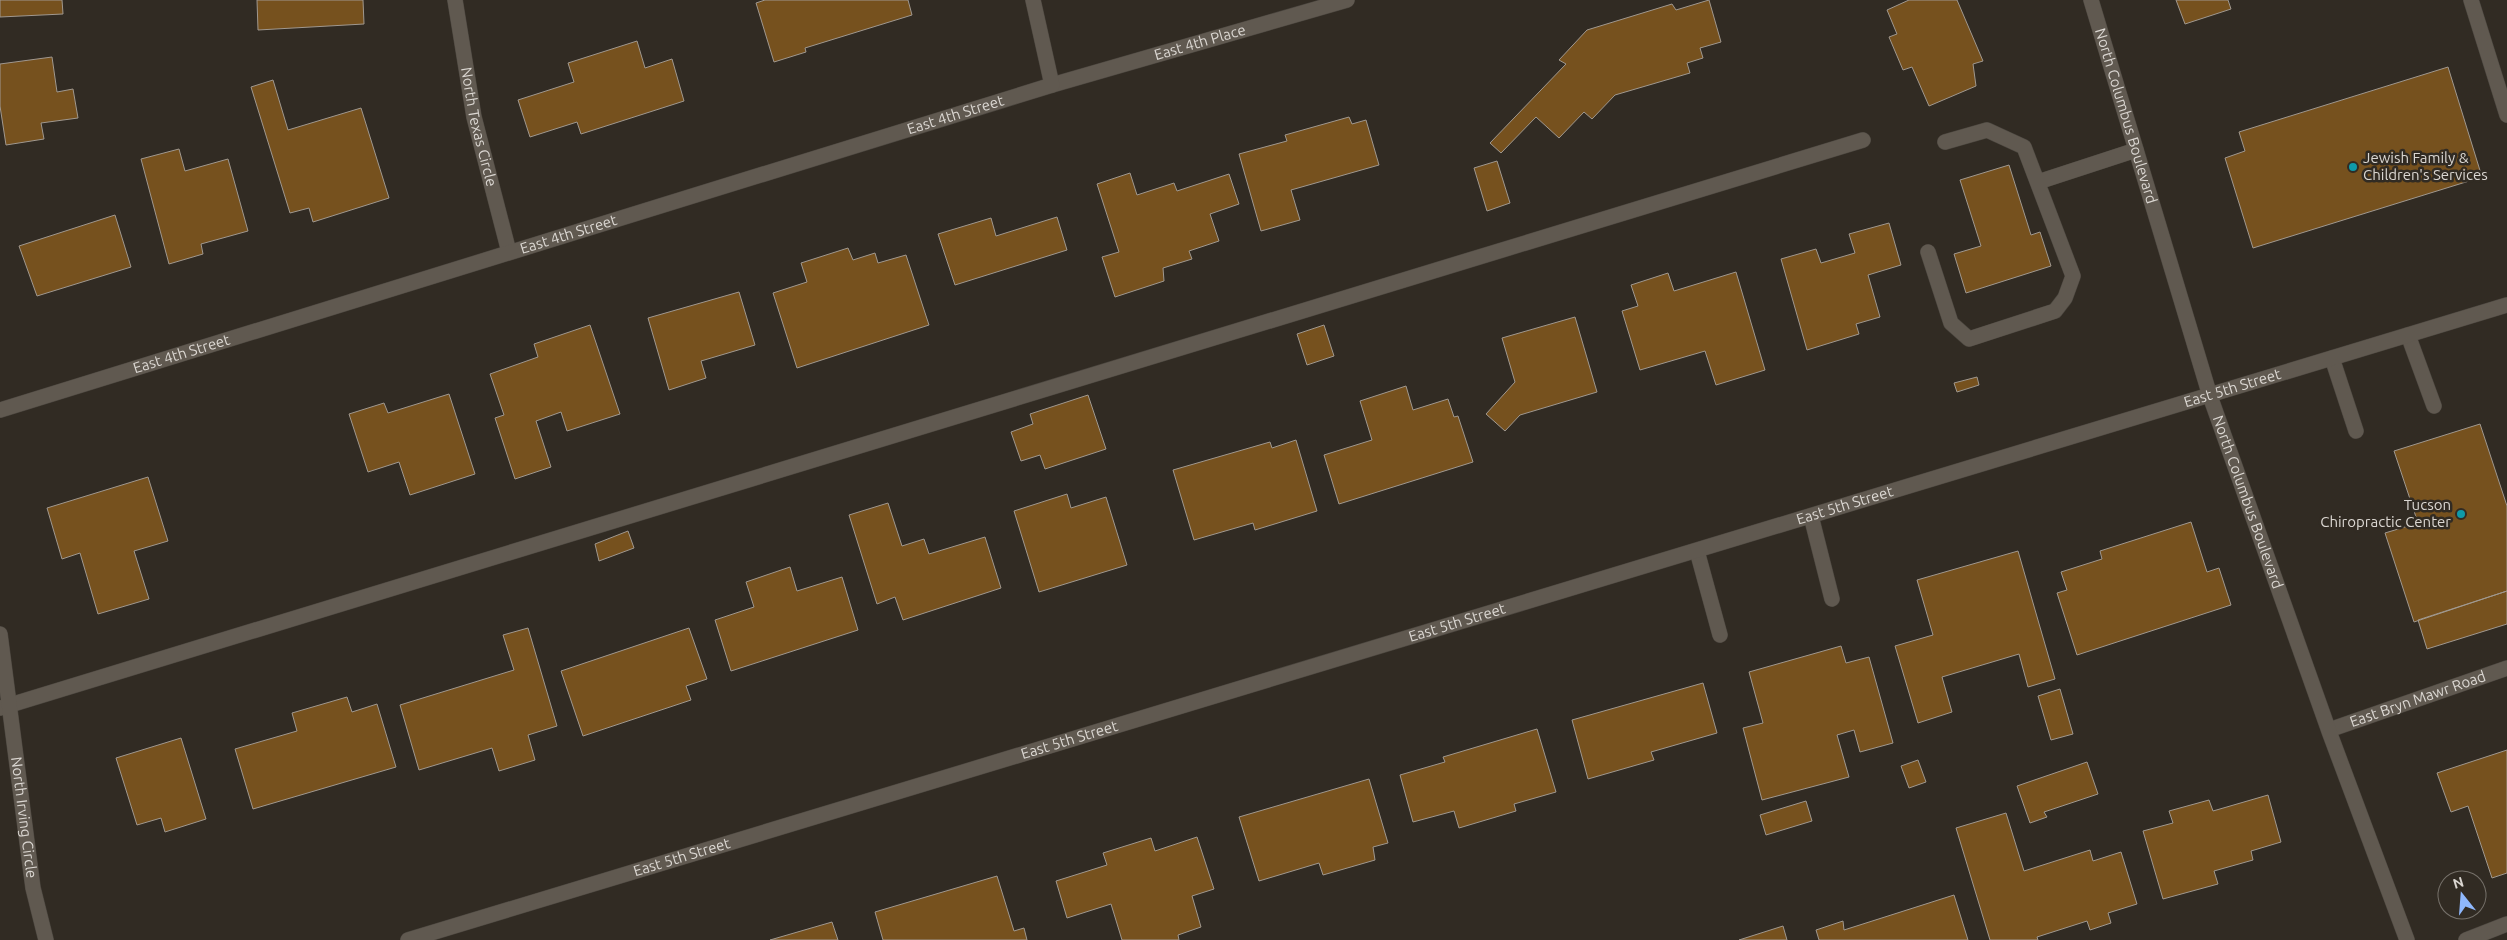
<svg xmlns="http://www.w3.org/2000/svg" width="2507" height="940" viewBox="0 0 2507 940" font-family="Ubuntu,sans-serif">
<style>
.building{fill:#76511e;stroke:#a0988f}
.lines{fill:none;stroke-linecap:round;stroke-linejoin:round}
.service-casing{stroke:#4b463f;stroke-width:16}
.minor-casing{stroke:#4b463f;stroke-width:16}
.tertiary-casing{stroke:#4b463f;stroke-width:16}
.service{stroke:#605950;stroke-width:15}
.minor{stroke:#605950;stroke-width:15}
.tertiary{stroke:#605950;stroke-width:15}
.culture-dot{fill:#0f9aa8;stroke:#312b23;stroke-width:2}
.labels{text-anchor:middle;stroke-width:5;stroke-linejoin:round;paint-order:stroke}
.street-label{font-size:15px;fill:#dbd7d2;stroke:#312b23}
.poi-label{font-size:15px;fill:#dbd7d2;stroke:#312b23;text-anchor:start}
</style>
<rect width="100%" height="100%" fill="#312b23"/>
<!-- building -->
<path class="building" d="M0 0H62L63 14 0 17Z
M257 0H363L364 24 258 30Z
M765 0H908L912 15 805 48 806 52 774 62 756 3Z
M1709 0 1721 42 1700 48 1703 58 1687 63 1690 73 1615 95 1592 119 1584 112 1559 138 1536 117 1501 153 1490 143 1566 64 1559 60 1587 30 1672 4 1676 10Z
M1909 0H1957L1983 61 1973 64 1976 86 1929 106 1912 67 1903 70 1889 37 1897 34 1887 10Z
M2176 0H2228L2231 9 2185 24Z
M637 41 645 68 672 59 684 101 581 134 577 122 530 137 518 100 574 82 568 63Z
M52 57 57 92 73 89 78 118 41 123 44 139 6 145 0 106V64Z
M2448 67 2482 177 2253 248 2225 158 2245 151 2239 132Z
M273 80 288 130 361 108 389 198 313 222 309 208 290 213 251 87Z
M1349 117 1352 124 1366 120 1379 165 1291 190 1300 220 1261 231 1239 154 1287 141 1285 135Z
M179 149 185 171 228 159 248 231 201 244 203 254 169 264 141 159Z
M1497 161 1510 203 1487 211 1474 168Z
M2009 165 2031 235 2040 232 2051 266 1966 293 1954 254 1981 246 1960 180Z
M1130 173 1137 195 1174 183 1177 191 1229 174 1239 204 1210 214 1219 241 1189 251 1192 259 1163 268 1164 281 1115 297 1102 257 1119 252 1097 184Z
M115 215 131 267 37 296 19 246Z
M1057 217 1067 250 955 285 938 234 991 218 996 236Z
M1889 223 1901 265 1868 275 1880 317 1856 324 1859 334 1807 350 1781 259 1816 249 1821 263 1855 253 1849 234Z
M848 248 853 260 875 253 878 263 906 255 929 325 797 368 773 293 807 282 801 263Z
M1736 272 1765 370 1716 385 1705 351 1640 370 1622 311 1638 306 1631 285 1668 273 1674 291Z
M739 292 755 345 701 361 706 378 669 390 648 318Z
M1575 317 1597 392 1520 415 1505 431 1486 414 1515 382 1502 338Z
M590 325 620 414 567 431 561 412 536 421 551 467 515 479 495 418 504 415 490 374 538 357 534 344Z
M1324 325 1334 356 1307 365 1297 334Z
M1977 377 1979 385 1957 392 1954 383Z
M1406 386 1413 410 1448 399 1454 417 1458 416 1473 462 1339 504 1324 455 1372 440 1360 401Z
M449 394 475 474 410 495 399 462 368 472 349 414 384 403 388 413Z
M1088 395 1106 449 1045 469 1040 455 1021 461 1011 432 1033 424 1030 414Z
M2480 424 2507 506V591L2414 622 2385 533 2418 523 2394 451Z
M1296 440 1317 511 1255 530 1253 523 1194 540 1173 470 1270 442 1272 448Z
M148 477 168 541 134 551 149 599 98 614 80 553 62 559 47 508Z
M1067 494 1071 508 1106 497 1127 565 1039 592 1014 511Z
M888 503 902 546 924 539 929 554 985 537 1001 588 903 620 895 597 877 604 849 515Z
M2191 522 2207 572 2219 568 2231 605 2077 655 2057 593 2067 590 2061 572 2102 559 2100 551Z
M628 531 634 548 599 561 595 544Z
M2018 551 2055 679 2028 687 2019 654 1942 677 1952 712 1918 723 1895 646 1933 635 1917 580Z
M790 567 797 591 842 577 858 630 731 671 715 620 754 607 746 582Z
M2507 591V624L2427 649 2418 620Z
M528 628 557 726 528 735 535 760 499 771 492 748 419 770 400 705 514 670 503 635Z
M689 628 707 679 686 686 691 700 583 736 561 671Z
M1841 646 1846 663 1869 657 1893 743 1860 752 1854 730 1837 735 1849 777 1762 800 1743 728 1763 723 1749 672Z
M1703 683 1717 733 1651 752 1654 760 1588 779 1572 720Z
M2060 689 2073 734 2051 740 2038 696Z
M347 697 352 712 377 704 396 767 253 809 235 749 297 731 292 713Z
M1537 729 1556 792 1514 804 1516 811 1459 828 1454 811 1413 822 1400 775 1445 762 1443 757Z
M181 738 206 819 165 832 161 818 137 825 116 758Z
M2507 750V873L2492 878 2468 806 2451 812 2437 773Z
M1918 760 1926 782 1909 788 1901 766Z
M2087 762 2098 794 2044 812 2047 817 2030 823 2017 786Z
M1369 779 1388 843 1373 847 1375 860 1323 875 1319 863 1259 881 1239 817Z
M2268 795 2281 842 2251 851 2253 860 2214 871 2218 884 2163 899 2143 831 2173 823 2169 811 2209 800 2213 811Z
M1806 801 1812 821 1766 835 1760 815Z
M2006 813 2024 871 2090 850 2093 861 2121 852 2137 904 2108 913 2111 923 2090 930 2087 921 2037 937 2038 940H1990L1956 828Z
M1197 837 1214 889 1192 896 1201 927 1178 935 1179 940H1122L1111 904 1067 918 1056 881 1107 865 1103 853 1151 838 1155 851Z
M997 876 1014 931 1024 928 1027 940H883L875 912Z
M1954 895 1968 940H1819L1816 930 1843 921 1844 930Z
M832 922 838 940H770Z
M1783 926 1787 940H1739Z"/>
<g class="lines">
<defs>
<path id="service" d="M2471 0 2507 115
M2038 182 2136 150
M1928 252 1951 323 1969 339 2055 311 2065 298 2073 276 2024 147 1987 130 1945 142
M2408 335 2434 406
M2332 358 2356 431
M1811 516 1832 599
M1697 551 1720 635
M0 708 1863 140
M2466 940 2507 924"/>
<g id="minor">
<path id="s1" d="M455 0 474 117 509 252"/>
<path id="s2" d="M1052 85 1347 0"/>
<path id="s3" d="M0 410 1052 85 1033 0"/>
<path id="s4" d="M0 634 33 888 46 940"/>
<path id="s5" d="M2329 730 2507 668"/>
</g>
<g id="tertiary">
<path id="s6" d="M2091 0 2210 396 2330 734 2407 940"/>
<path id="s7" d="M408 940 2507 305"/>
</g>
</defs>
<!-- service casing -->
<use href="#service" class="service-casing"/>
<!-- minor casing -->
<use href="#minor" class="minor-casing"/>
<!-- tertiary casing -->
<use href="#tertiary" class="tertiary-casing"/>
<!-- service -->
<use href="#service" class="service"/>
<!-- minor -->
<use href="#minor" class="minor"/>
<!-- tertiary -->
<use href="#tertiary" class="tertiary"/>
</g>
<!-- markers -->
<g class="culture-dot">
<circle cx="2353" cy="167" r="5"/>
<circle cx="2461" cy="514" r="5"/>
</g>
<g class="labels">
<!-- street labels -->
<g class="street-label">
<text dy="5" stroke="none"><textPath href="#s2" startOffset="154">East 4th Place</textPath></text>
<text dy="5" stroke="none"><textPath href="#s3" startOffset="1000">East 4th Street</textPath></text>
<text dy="5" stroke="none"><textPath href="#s6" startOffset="121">North Columbus Boulevard</textPath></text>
<text dy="5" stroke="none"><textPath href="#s1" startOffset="129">North Texas Circle</textPath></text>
<text dy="5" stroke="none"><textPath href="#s3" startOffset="595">East 4th Street</textPath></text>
<text dy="5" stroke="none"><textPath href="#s3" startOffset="190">East 4th Street</textPath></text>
<text dy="5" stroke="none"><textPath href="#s7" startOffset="1906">East 5th Street</textPath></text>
<text dy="5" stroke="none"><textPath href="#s6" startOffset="526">North Columbus Boulevard</textPath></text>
<text dy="5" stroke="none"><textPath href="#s7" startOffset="1501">East 5th Street</textPath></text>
<text dy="5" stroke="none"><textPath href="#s7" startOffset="1096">East 5th Street</textPath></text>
<text dy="5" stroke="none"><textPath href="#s5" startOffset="94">East Bryn Mawr Road</textPath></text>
<text dy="5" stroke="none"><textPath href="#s7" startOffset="691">East 5th Street</textPath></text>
<text dy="5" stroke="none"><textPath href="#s4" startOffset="185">North Irving Circle</textPath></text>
<text dy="5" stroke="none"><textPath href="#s7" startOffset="286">East 5th Street</textPath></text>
</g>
<!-- poi labels -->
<g class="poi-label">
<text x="2363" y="163">Jewish Family &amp;<tspan x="2363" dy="17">Children's Services</tspan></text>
<text x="2451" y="510" text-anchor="end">Tucson<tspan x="2451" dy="17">Chiropractic Center</tspan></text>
</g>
</g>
<!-- north arrow -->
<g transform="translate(2462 895) rotate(343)"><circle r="24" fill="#312b23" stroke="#757069"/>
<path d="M0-4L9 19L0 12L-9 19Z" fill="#8fb8fd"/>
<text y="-8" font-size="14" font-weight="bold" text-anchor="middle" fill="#dbd7d2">N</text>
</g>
</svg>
